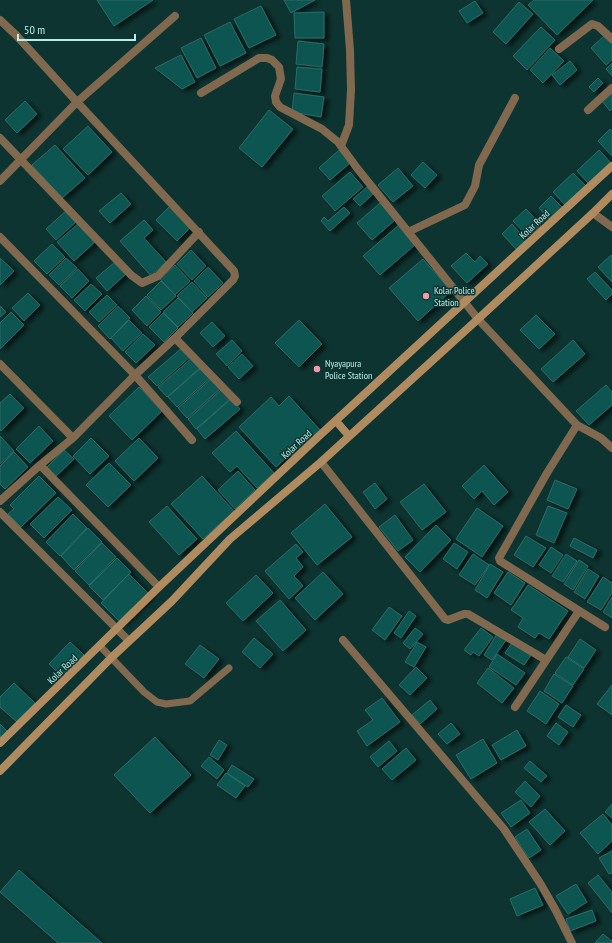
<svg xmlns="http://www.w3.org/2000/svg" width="612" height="943" viewBox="0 0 612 943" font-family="'PT Sans Narrow',sans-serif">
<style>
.building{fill:#0b5551;stroke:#2c6c67;filter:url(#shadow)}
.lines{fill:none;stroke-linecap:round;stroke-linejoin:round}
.service{stroke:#81694f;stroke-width:7}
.minor{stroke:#81694f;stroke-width:8}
.tertiary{stroke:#81694f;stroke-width:8}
.secondary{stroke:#b18b60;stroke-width:8}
.poi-dot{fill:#f39aa9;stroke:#0d3431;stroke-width:1.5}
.labels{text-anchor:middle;stroke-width:3;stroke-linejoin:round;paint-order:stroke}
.street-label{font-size:10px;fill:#b9eee9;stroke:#0d3431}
.poi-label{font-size:10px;fill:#b9eee9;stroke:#0d3431;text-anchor:start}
</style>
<defs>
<filter id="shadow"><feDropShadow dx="4.5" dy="2.5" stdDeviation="2" flood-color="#0009"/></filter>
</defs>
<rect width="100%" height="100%" fill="#0d3431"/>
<!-- building -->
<path class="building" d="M97 0H153L114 26Z
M284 0H315L291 13Z
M534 0H593L557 35 528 5Z
M475 1 483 13 467 23 459 11Z
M519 2 533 14 506 44 493 32Z
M261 6 276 35 249 48 234 19Z
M324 12V38H295L294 13Z
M230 22 246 53 220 66 204 35Z
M541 27 555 40 527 70 513 56Z
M605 35 612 42V60L606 65 591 48Z
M201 38 216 68 197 78 181 48Z
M298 41 324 44 322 67 296 64Z
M550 48 564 61 543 83 530 70Z
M181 55 195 82 182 89 155 68Z
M570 61 577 70 560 85 552 75Z
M612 63V76L606 69Z
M297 67 322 69 320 92 295 89Z
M598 78 603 83 594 92 589 87Z
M612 92V109L610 111 602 101Z
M294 93 324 97 321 117 292 112Z
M25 101 37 114 17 133 5 120Z
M269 110 293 129 262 167 239 148Z
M88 126 112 152 88 175 63 149Z
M610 129 612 131V156L598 141Z
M55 145 85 178 62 198 32 165Z
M339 150 350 163 330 180 319 168Z
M599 150 611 163 589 184 577 171Z
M423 162 437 175 425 188 411 175Z
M398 168 413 186 393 202 378 185Z
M350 172 363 187 335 211 322 196Z
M573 173 586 186 565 205 553 192Z
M367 187 373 194 360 206 353 199Z
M121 193 131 204 110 223 99 211Z
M551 196 563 208 550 220 539 208Z
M380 203 395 220 372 240 357 223Z
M170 206 191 227 177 241 156 220Z
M344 207 350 213 330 231 321 221 324 217 328 221Z
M526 209 541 225 528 237 513 221Z
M67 210 77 221 56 240 46 229Z
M144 220 153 230 144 238 166 262 151 276 120 241Z
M79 223 95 242 74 261 57 242Z
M512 224 526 240 516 249 502 234Z
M399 225 416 244 380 275 363 256Z
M52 244 65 257 47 274 34 261Z
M191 250 206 266 192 280 177 264Z
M466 253 475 262 480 256 488 264 467 283 451 266Z
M611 255 612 257V282L598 267Z
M0 258 14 271 0 285Z
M66 258 77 268 59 285 49 275Z
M423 259 451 291 418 321 389 288Z
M115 262 126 274 107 291 96 278Z
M175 265 190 281 175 295 160 279Z
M208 267 223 283 208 297 194 281Z
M78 269 89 281 72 298 60 286Z
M595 272 612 290V294L606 300 587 279Z
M161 281 176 296 161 310 147 295Z
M192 282 207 298 192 312 177 296Z
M91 284 102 294 85 311 74 300Z
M28 293 40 305 24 321 12 308Z
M107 295 117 305 99 322 89 312Z
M146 296 161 312 147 326 132 310Z
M178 298 193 313 178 327 163 312Z
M0 306 6 312 0 317Z
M118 306 130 318 110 339 98 326Z
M11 312 24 325 0 349V323Z
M163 313 178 328 164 342 149 327Z
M536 315 555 334 539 349 520 330Z
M129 320 142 333 123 351 111 338Z
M299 320 322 344 299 367 275 343Z
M212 322 225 336 213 347 200 333Z
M143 334 155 345 136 363 125 352Z
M232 340 242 351 227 366 216 354Z
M573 340 585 354 553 382 541 369Z
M183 347 191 356 157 386 148 377Z
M242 354 253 366 239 379 228 367Z
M193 357 201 367 167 397 158 387Z
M202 367 211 377 177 407 168 397Z
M212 378 221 388 187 418 178 408Z
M606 385 612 392V405L589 425 576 411Z
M139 387 162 411 132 440 109 416Z
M222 389 231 398 196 429 188 419Z
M10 394 24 408 1 431 0 430V403Z
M289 396 321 431 293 456 290 454 276 467 239 427 271 397 279 406Z
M231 399 240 409 205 439 197 429Z
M39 426 53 441 30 463 16 449Z
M236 431 274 473 257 488 237 466 230 472 212 453Z
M0 436 14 451 0 464Z
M91 438 109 456 90 474 73 456Z
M139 438 158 458 134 481 115 461Z
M64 450 74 459 55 477 46 468Z
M14 452 28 467 5 489 0 484V466Z
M109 463 131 485 108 507 86 485Z
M484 465 508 492 494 505 482 491 474 499 462 486Z
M238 471 255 490 235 509 218 490Z
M39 476 56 493 21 527 8 514 14 509 10 505Z
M202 476 234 511 203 539 171 504Z
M555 480 577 489 568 509 547 500Z
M375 483 387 499 375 509 363 492Z
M424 484 446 512 422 530 400 502Z
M58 497 72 510 44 538 30 524Z
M325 504 352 537 317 565 291 533Z
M167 506 197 539 179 555 149 522Z
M548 506 567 513 554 543 536 535Z
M477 508 503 526 482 557 456 539Z
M73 514 87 528 60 556 46 542Z
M395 515 413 540 398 551 379 527Z
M436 525 451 540 420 572 405 557Z
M88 528 102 542 74 570 61 556Z
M526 536 546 548 533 567 514 555Z
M574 538 597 550 593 558 570 546Z
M102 543 116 557 89 585 75 571Z
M454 543 468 552 457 569 443 559Z
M296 544 303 552 296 558 303 567 294 576 303 586 289 599 265 571Z
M551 547 563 555 551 573 539 565Z
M473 554 489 565 475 585 459 575Z
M566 554 577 561 563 582 552 576Z
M117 558 131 572 103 600 89 586Z
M579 560 588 566 573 590 564 584Z
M490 564 503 572 487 598 475 590Z
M588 569 599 576 585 599 574 592Z
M323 572 343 594 315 620 295 598Z
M508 572 525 583 511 605 494 593Z
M129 574 150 595 122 624 101 603Z
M256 575 273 593 243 621 226 603Z
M603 577 612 583V593L601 610 587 602Z
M528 585 568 611 549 639 539 633 535 638 518 627 523 618 511 610Z
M612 597V618L603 612Z
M280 600 306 630 283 651 256 621Z
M389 607 402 616 385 640 372 630Z
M409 611 416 616 401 638 394 633Z
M415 628 423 634 410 649 403 643Z
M481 628 493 637 479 656 473 652 471 655 464 650Z
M497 634 506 640 492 660 484 655Z
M254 638 273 654 260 668 242 652Z
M580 639 596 650 584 668 568 657Z
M70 642 84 655 62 677 49 664Z
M417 642 426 647 414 667 405 662Z
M512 643 531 655 524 665 505 653Z
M200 645 219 659 204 678 185 664Z
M497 654 525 673 516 685 489 667Z
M566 657 584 669 573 685 555 673Z
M416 667 427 678 410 695 399 685Z
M488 668 514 688 502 703 477 683Z
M554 674 573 686 562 703 544 691Z
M14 683 35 703 17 722 0 707V697Z
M612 685V715L597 704Z
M540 691 559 704 546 724 527 711Z
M382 698 400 722 367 746 357 731 373 720 365 710Z
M430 700 437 709 420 724 412 715Z
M566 705 581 715 573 727 558 717Z
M451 723 460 734 447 744 438 734Z
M556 723 568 732 559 745 547 736Z
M0 724 8 732 0 739Z
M517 730 526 746 501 760 492 745Z
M155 737 191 775 150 813 114 775Z
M483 739 497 763 471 779 456 755Z
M219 740 227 745 218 760 210 755Z
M389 741 397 751 378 767 370 757Z
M406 748 416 760 392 780 382 769Z
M209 757 224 770 217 779 201 766Z
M530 761 547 776 541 782 524 768Z
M232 765 254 779 248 787 227 773Z
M226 773 245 786 236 798 217 785Z
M525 781 540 796 531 807 515 792Z
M521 800 530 813 511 827 501 813Z
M612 804V818L605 812Z
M545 809 565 831 550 845 529 822Z
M603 814 612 825V841L598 854 580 833Z
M527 829 541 850 529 858 515 837Z
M612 851V873L609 874 599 858Z
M19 870 102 943H58L0 892Z
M598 875 612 892V913L588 883Z
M576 884 587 902 568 914 556 896Z
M535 888 543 905 517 916 510 899Z
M592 910 596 921 570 931 566 919Z
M603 934 612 941V943H595Z"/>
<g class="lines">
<!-- service -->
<path class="service" d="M100 646 144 692 157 702 166 704 190 701 229 668"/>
<!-- minor -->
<path class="minor" d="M0 20 16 35 77 102 234 271 235 276 233 280 175 338 135 375 73 438 40 465 0 501
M559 49 592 24 598 26 612 39
M201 93 259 58H267L272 60 279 67 281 79 275 96 276 102 280 107 322 129 338 142 357 168 478 319 577 425 601 438 612 448
M588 110 612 88
M0 138 131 275 142 283 158 276 199 232
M341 146 349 125 351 90 350 50 346 0
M0 181 77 102 175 16
M593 213 612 227
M408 232 465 205 475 186 479 165 515 98
M0 237 135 375 192 440
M175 338 237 402
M0 364 73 438
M577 425 547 473 499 558 500 561 605 627
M321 462 445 619 448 620 464 614H468L546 660
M40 465 159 587
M343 640 504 829 540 883 555 909 572 943
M515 707 579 611"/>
<!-- tertiary -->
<path class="tertiary" d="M0 512 129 641"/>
<!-- secondary -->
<path class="secondary" d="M336 421 349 436
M0 743 159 587 319 436 612 166
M0 771 111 658 172 601 230 539 321 462 478 319 593 213 612 194"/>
</g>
<!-- markers -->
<g class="poi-dot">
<circle cx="426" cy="296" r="4"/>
<circle cx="317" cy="369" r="4"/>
</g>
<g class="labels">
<!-- street labels -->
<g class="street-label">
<text transform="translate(534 224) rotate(-43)" y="4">Kolar Road</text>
<text transform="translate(296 444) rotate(-43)" y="4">Kolar Road</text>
<text transform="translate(62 669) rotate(-44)" y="4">Kolar Road</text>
</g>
<!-- poi labels -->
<g class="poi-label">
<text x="434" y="294">Kolar Police<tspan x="434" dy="12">Station</tspan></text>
<text x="325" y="367">Nyayapura<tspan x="325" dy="12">Police Station</tspan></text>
</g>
</g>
<!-- scale -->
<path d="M18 34v6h117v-6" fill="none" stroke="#b9eee9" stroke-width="2"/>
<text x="24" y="34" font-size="12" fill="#b9eee9" stroke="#0d3431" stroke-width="3" paint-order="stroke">50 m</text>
</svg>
